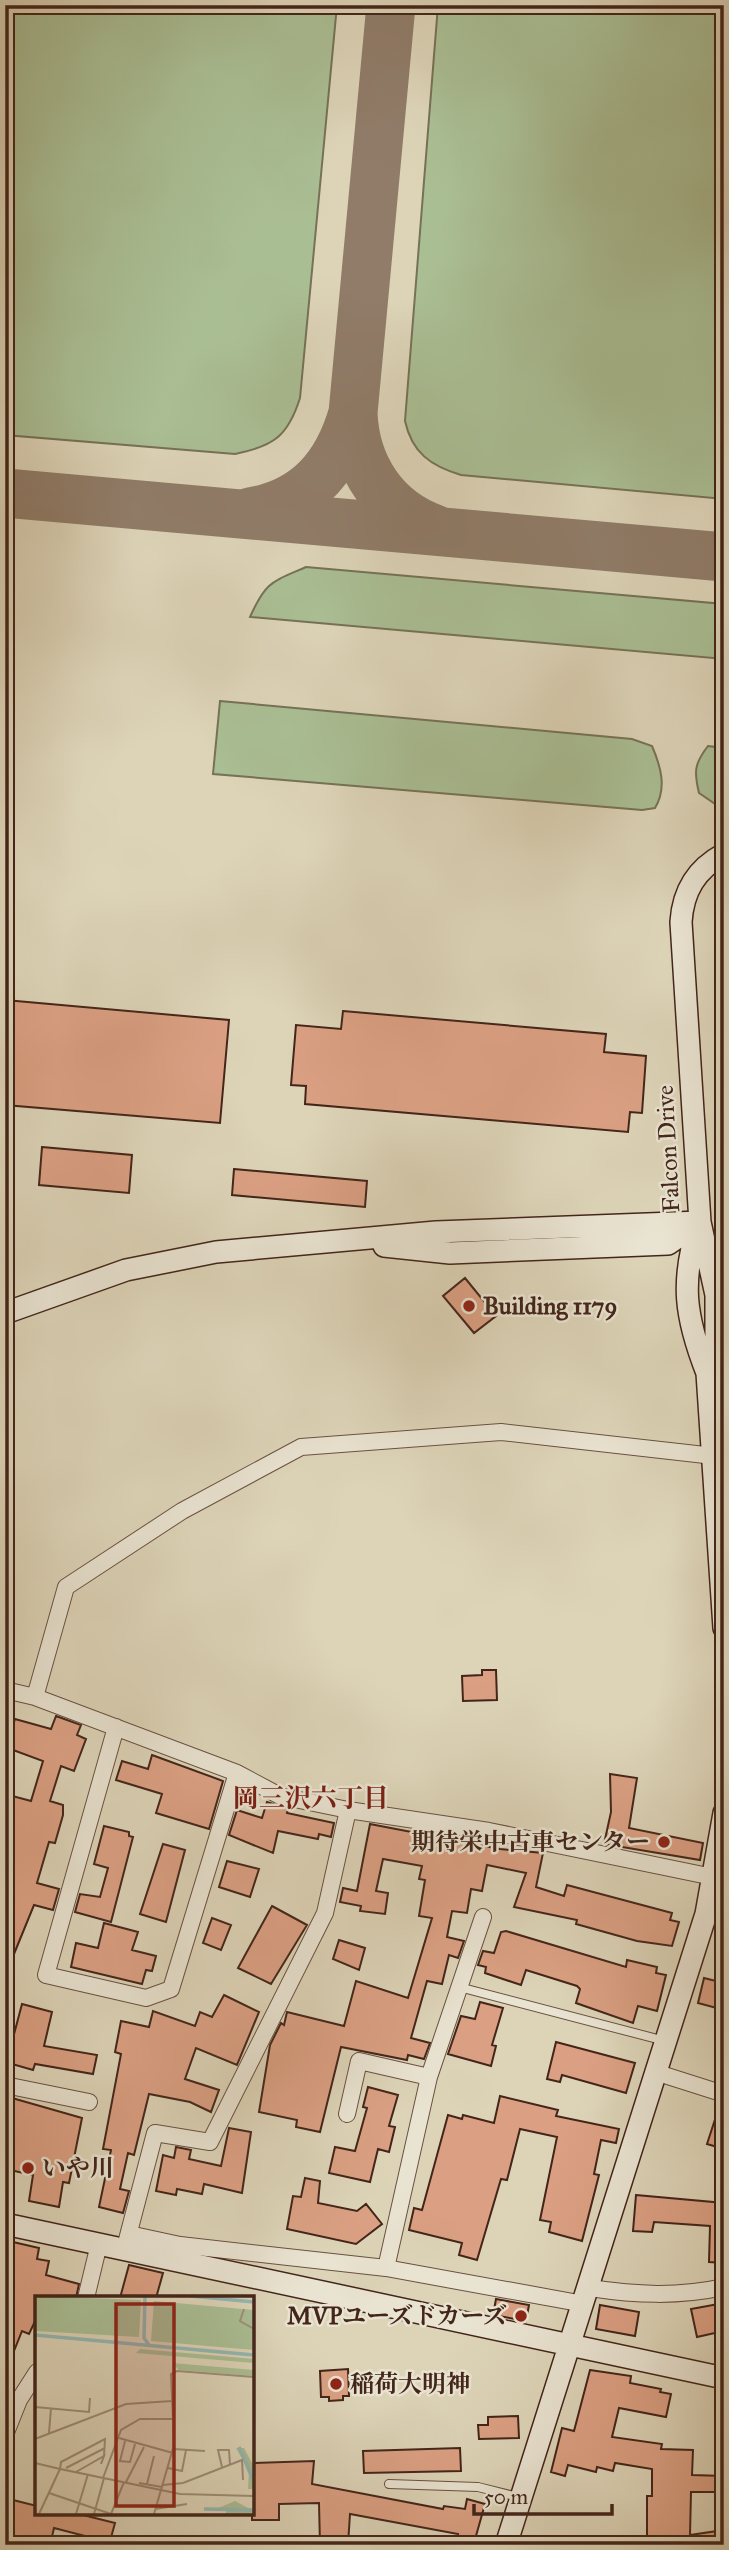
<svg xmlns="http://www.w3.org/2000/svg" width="729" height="2550" viewBox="0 0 729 2550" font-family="'IM FELL Great Primer','Noto Serif JP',serif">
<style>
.green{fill:#aabe94;stroke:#767257;stroke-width:2}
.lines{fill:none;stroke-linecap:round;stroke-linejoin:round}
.taxiway{stroke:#907c69;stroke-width:49}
.building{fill:#dba083;stroke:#43251a;stroke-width:2}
.lane-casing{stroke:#6a5142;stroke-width:10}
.street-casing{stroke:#6a5142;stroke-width:18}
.secondary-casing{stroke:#43251a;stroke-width:24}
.lane{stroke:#e9e3d1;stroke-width:8}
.street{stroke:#e9e3d1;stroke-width:16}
.secondary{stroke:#e9e3d1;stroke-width:21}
.poi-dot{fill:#8f2418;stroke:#e9e3d1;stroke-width:2.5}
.labels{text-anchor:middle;stroke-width:5;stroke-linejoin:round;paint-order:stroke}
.street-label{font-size:24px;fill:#43251a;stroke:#e9e3d1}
.poi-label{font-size:24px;font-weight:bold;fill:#43251a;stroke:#e9e3d1;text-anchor:start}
.neighbourhood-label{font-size:26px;font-weight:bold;fill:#7a1f14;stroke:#e9e3d1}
.inset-river{fill:none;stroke:#93b8b3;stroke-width:3.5}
.inset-road{fill:none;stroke:#9f8e79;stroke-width:2}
.view{fill:#8f2418;fill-opacity:0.15;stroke:#8f2418;stroke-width:3.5}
.inset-edge{fill:none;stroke:#43251a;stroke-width:3.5}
</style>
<rect width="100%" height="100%" fill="#ddd4b8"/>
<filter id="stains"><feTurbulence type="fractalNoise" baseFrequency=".00286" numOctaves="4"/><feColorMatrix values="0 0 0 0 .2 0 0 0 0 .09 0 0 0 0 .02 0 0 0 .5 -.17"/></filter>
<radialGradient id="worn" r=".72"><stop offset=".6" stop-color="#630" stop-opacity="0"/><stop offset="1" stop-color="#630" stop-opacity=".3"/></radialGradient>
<!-- green -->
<path class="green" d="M5 5H337L300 398C288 436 274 446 235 454L5 435Z
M438 5H724V499L461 475C431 466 412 453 405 421Z
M306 567 724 604V659L250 617C266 581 272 582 306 567Z
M220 701 632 739 652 746C661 767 667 788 655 808L642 810 213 774Z
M708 746 724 748V810L699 793C694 772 694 764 708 746Z"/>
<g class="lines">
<!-- taxiway -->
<path class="taxiway" d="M391 5 353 413C355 466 384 511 435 529
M5 493 724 557
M250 512C307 503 338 466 353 413"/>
</g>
<!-- building -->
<path class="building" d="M5 1000 229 1020 220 1123 5 1105Z
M343 1011 606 1034 604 1052 646 1056 642 1113 630 1112 628 1132 305 1104 306 1086 291 1085 296 1025 341 1029Z
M42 1147 132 1155 129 1193 39 1185Z
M234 1169 367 1181 365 1207 232 1195Z
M465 1278 496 1316 474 1333 443 1296Z
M482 1670H496L497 1700 463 1701 462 1676 482 1675Z
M56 1716 81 1725 77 1735 86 1739 74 1771 61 1766 50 1801 63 1805V1815L55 1843 49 1842 37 1883 59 1889 53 1910 34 1905 5 1976V1794L31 1801 43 1761 5 1747V1733L10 1734 15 1719 51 1729Z
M152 1755 223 1781 209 1829 156 1813 162 1794 116 1780 122 1761 148 1769Z
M610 1774 637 1778 629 1828 703 1843 700 1860 604 1844 611 1812Z
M267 1802 288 1809 287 1813 334 1823 331 1837 319 1834 318 1839 278 1831 273 1853 229 1835 237 1810 262 1818Z
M370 1824 500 1849 543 1853 536 1887 564 1896 567 1885 672 1913 670 1920 679 1922 672 1946 637 1941 576 1924 577 1920 514 1907 526 1873 487 1865 482 1891 471 1889 467 1913 452 1911 447 1937 464 1941 458 1958 449 1955 442 1984 427 1981 411 2038 430 2043 424 2059 408 2055 407 2060 341 2047 320 2132 296 2127 297 2120 259 2112 270 2045 281 2023 284 2025 287 2012 344 2026 356 1981 408 1998 432 1918 419 1916 425 1880 419 1879 422 1866 383 1859 376 1891 388 1893 385 1914 360 1911 361 1906 340 1902 343 1888 357 1891Z
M104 1826 129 1832V1836L133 1837 111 1922 75 1912 80 1894 100 1897 108 1868 94 1864Z
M163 1844 185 1850 166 1922 140 1914Z
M227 1861 259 1869 250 1897 219 1887Z
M272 1906 307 1925 271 1984 238 1968Z
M212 1918 231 1925 221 1950 203 1943Z
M104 1923 138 1932 132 1950 156 1956 152 1971 146 1970 142 1984 71 1967 76 1943 98 1948Z
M506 1931 626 1967 627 1960 657 1967 656 1973 666 1975 657 2011 638 2006 633 2023 576 2003 580 1989 577 1986 526 1970 521 1985 485 1973 486 1967 478 1965 483 1951 494 1953 501 1932Z
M339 1940 365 1948 359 1970 333 1959Z
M704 1978 724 1983V2010L698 2003Z
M224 1995 259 2012 237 2065 196 2048 185 2079 219 2090 211 2112 190 2102 149 2094 134 2155 128 2153 120 2189 129 2191 123 2213 99 2207 111 2150 103 2149 121 2054 115 2052 121 2021 149 2027 153 2011 195 2026 200 2012 212 2017Z
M480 2002 503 2008 492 2045 496 2046 491 2066 448 2054 461 2016 475 2019Z
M22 2004 52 2012 44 2046 97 2055 93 2074 35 2064 33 2070 5 2062V2036L13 2038Z
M556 2042 635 2063 626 2093 562 2075 560 2082 547 2079Z
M368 2087 398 2095 389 2126 395 2127 389 2152 378 2149 370 2182 329 2173 335 2147 355 2151 367 2108 363 2107Z
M5 2096 82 2118 69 2183 63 2182 59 2207 29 2201 33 2175 5 2169Z
M500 2096 558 2110 556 2116 619 2129 616 2143 601 2140 594 2174 599 2175 582 2241 549 2232 551 2222 540 2220 557 2137 520 2129 507 2180 501 2179 477 2260 459 2255 462 2243 409 2230 414 2208 422 2210 448 2115 462 2119 463 2115 494 2123Z
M720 2104H724V2149L707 2144Z
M229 2128 251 2132 242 2193 204 2184 202 2194 177 2189 176 2195 156 2191 163 2155 174 2158 176 2147 191 2150 189 2159 221 2166Z
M305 2178 320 2181 318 2203 357 2211 366 2204 382 2224 356 2244 287 2229 293 2196 301 2197Z
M636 2195 724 2203V2263L709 2262 710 2226 654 2222 652 2232 633 2231Z
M13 2242 39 2248 37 2259 49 2261 46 2275 79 2284 76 2298H37V2317L29 2334 22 2331 6 2371 5 2256 10 2257Z
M129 2265 163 2273 156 2298H120Z
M496 2299 529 2305 526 2321 493 2315Z
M724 2303V2331L697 2337 691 2309Z
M600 2305 639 2312 635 2336 596 2329Z
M348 2369 349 2396H343V2400L329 2401V2397H321L320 2371Z
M590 2370 631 2376 630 2383 661 2389 660 2392 671 2394 666 2417 619 2408 612 2437 662 2444 661 2449 693 2450 692 2475 724 2476V2492H691L690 2535 724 2530V2545H647V2496H652V2469L615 2463 613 2471 597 2467 596 2472 568 2465 565 2476 551 2472 562 2428 574 2431Z
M518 2416 519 2438 479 2439 478 2425H488V2417Z
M460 2448 461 2471 364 2473 363 2451Z
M314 2461 312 2484 443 2509 444 2506 465 2509 467 2499 485 2504 474 2543 457 2539 458 2534 350 2514 348 2545H320L319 2503 279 2504V2520H252V2463Z
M5 2498 37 2506V2513H75L115 2523 109 2545H83L85 2536 54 2528 50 2545 5 2542Z"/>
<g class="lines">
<defs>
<path id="lane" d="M459 1987 665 2041
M389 2484 478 2487 518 2497
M61 2545 62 2541"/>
<path id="street" d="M5 1690 35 1697 237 1773 280 1796 348 1810 489 1831 713 1877
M35 1697 66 1587 182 1511 301 1447 501 1432 714 1456
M116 1727 46 1975 146 1998 171 1989 237 1773
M658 2073 724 2094
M5 2085 89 2102
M347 2114 359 2061 429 2077
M129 2234 180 2245 386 2268 584 2304
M124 2251 155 2133 210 2142 325 1913 348 1810
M386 2268 429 2077 483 1917
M590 2288C636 2295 678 2297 724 2287
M86 2298 99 2244
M5 2435 19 2400 37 2372"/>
<path id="secondary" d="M724 854C696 869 683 891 681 922L700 1222 716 1295V1337L707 1373 724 1628
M699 1223C680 1281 685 1317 707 1373
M384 1246 450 1253 668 1244 700 1222
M5 1313 126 1270 216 1252 436 1232 700 1222
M5 2224 724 2378
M506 2545 706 1914 724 1813"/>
</defs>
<!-- lane casing -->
<use href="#lane" class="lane-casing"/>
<!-- street casing -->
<use href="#street" class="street-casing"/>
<!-- secondary casing -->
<use href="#secondary" class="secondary-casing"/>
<!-- lane -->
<use href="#lane" class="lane"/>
<!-- street -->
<use href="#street" class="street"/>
<!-- secondary -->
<use href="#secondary" class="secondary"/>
</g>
<!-- markers -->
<g class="poi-dot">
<circle cx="469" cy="1306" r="7"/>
<circle cx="664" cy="1842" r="7"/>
<circle cx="28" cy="2168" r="7"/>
<circle cx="521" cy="2316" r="7"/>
<circle cx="336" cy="2384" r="7"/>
</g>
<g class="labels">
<!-- street labels -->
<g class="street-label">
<text transform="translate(668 1149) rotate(-93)" y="8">Falcon Drive</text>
</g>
<!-- poi labels -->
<g class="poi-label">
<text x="483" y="1314">Building 1179</text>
<text x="650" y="1850" text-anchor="end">期待栄中古車センター</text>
<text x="42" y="2176">いや川</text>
<text x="507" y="2324" text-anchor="end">MVPユーズドカーズ</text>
<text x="350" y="2392">稲荷大明神</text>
</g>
<!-- neighbourhood labels -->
<g class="neighbourhood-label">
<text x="311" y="1807">岡三沢六丁目</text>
</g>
</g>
<!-- overview -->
<g transform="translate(35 2296)">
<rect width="219" height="219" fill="#ddd4b8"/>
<path d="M0 0 106 4 104 41 0 35ZM119 5 219 14V54L116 45ZM105 53 219 63V67L101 57ZM137 67 219 74V80L144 74ZM201 152H209L219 171V193H213L214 175ZM200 205 219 215V218H191V213H181Z" fill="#aabe94"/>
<path class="inset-river" d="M110 0 109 42 114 49M156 0 219 6M0 39 219 59M204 151 219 186M169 213 219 214"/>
<path class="inset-road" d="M209 13 205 25 219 33M0 111 54 116 55 102M14 137 16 112M84 142 138 157M0 143 91 108 137 105M90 145 85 165 95 166 100 148M138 153 170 155M0 167 25 173M187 171 183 154H194L195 169M31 172 70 152M133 172 147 175 151 154M25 173 26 166 70 143 69 160M41 176 69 160 66 168M68 182 86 134 105 123H138M91 186 109 151M104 187 127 191M112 188 119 160M128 189 148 187 207 164 208 184M14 197 76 218M120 213 152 208M4 218 25 173 145 198 219 200M41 218 53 178M59 218 69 182M76 218 89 186M119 218 139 149 136 78 142 75 219 81"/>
<path class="view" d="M81 8H139V210H81Z"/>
<rect width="219" height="219" class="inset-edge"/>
</g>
<!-- margin -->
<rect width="729" height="2550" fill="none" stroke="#ddd4b8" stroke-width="28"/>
<rect x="7" y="7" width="715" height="2536" fill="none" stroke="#43251a" stroke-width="3.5"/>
<rect x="14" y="14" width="701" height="2522" fill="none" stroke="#43251a" stroke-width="2"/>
<!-- scale -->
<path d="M474 2504v10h138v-10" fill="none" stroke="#43251a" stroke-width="3.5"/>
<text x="484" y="2504" font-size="21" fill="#43251a" stroke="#e9e3d1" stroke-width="5" paint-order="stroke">50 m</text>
<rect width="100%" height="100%" filter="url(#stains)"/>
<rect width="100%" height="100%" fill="url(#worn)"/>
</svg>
